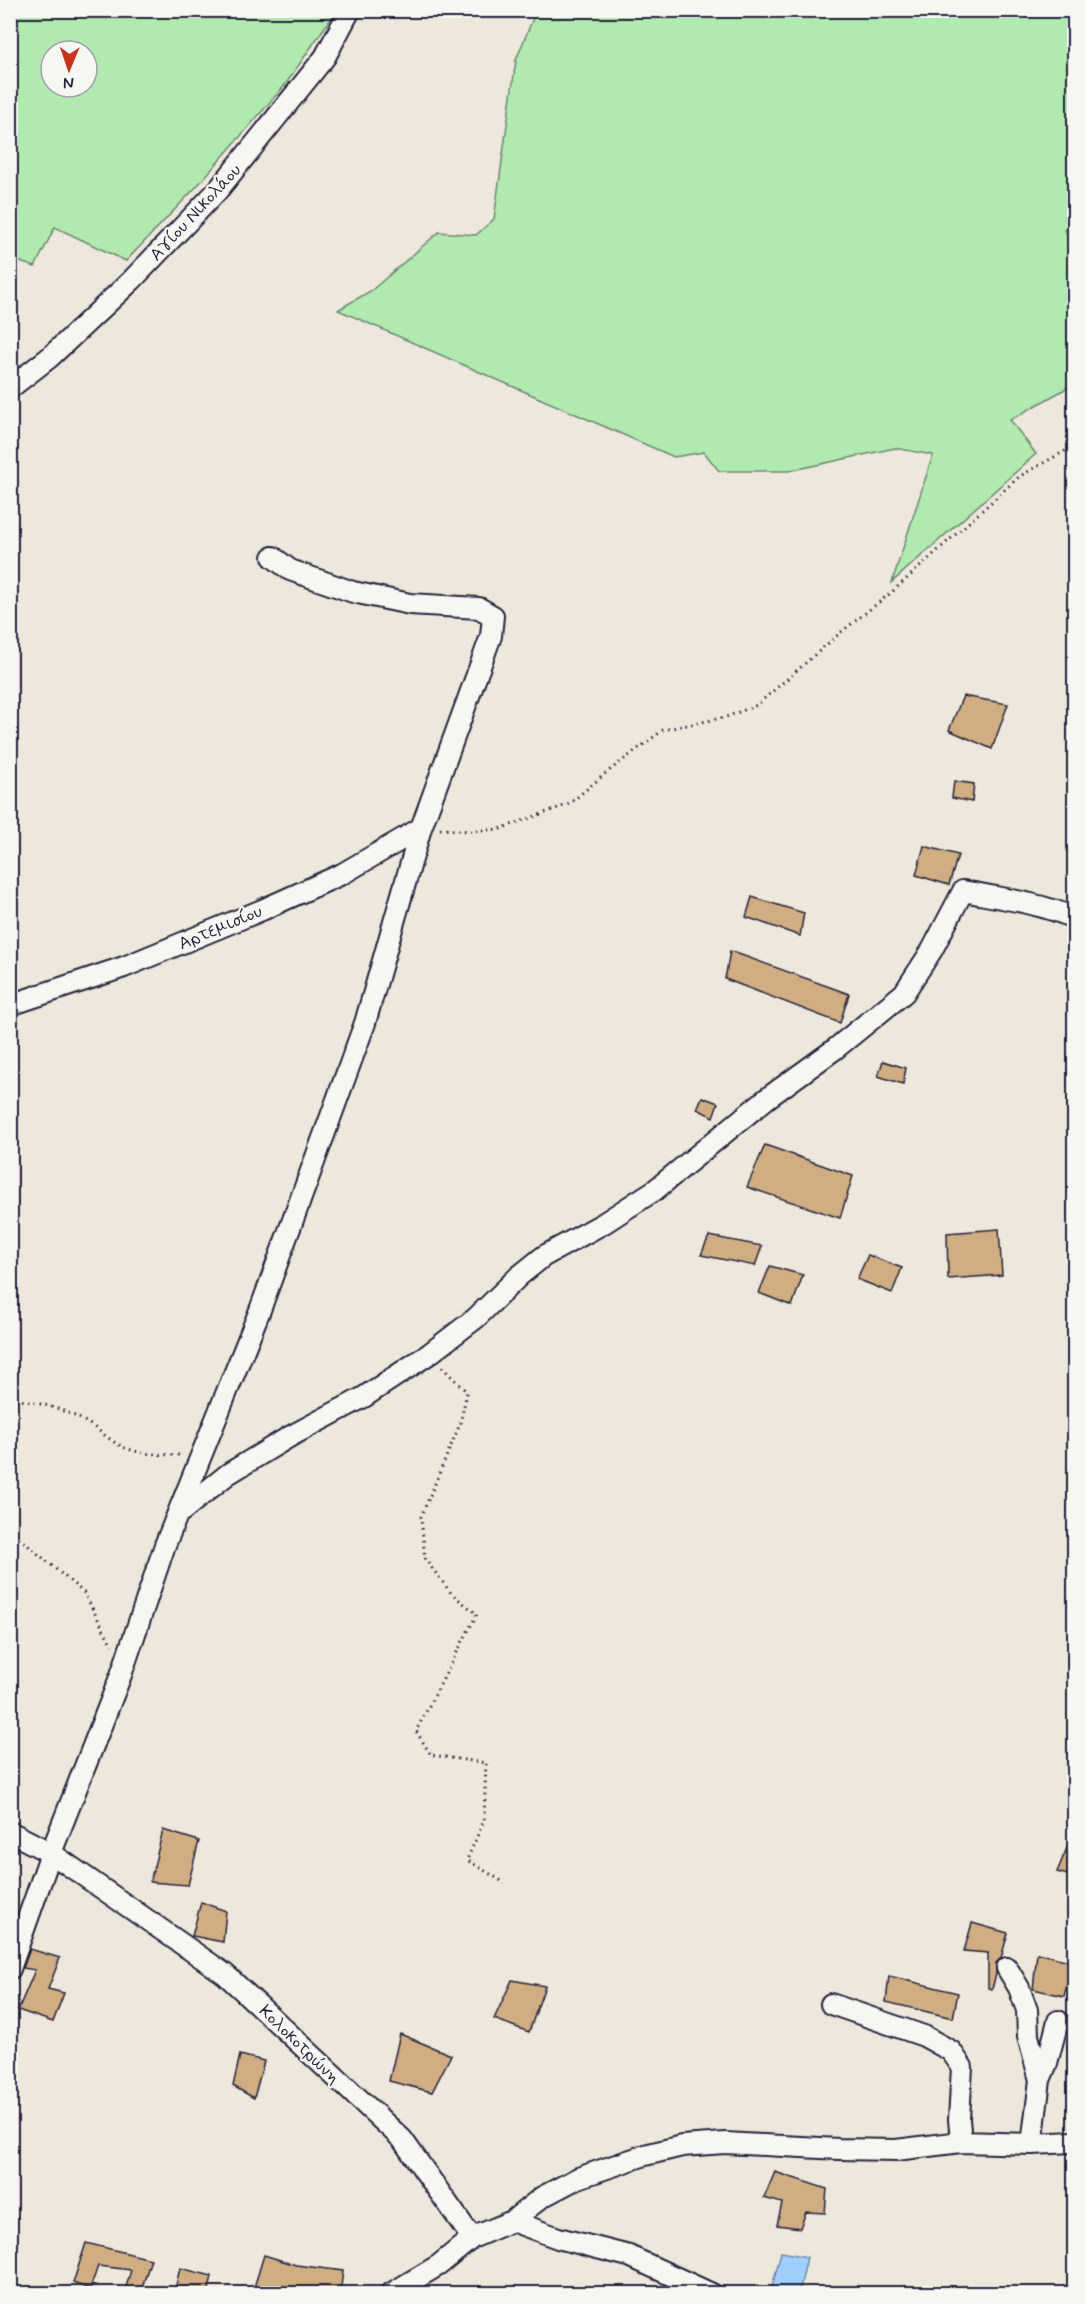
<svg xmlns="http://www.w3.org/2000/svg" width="1085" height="2304" viewBox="0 0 1085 2304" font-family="Mynerve,sans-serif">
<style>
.green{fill:#b1eaae;stroke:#6a8674;stroke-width:1.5;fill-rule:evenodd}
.water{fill:#a0cefb;stroke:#6e89ae;stroke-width:1.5}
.building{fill:#d0ad82;stroke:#22223b;stroke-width:1.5}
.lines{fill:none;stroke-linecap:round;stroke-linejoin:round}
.minor-casing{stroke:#22223b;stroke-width:24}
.path{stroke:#22223b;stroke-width:3;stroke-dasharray:1.5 4.5;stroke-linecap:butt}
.minor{stroke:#f6f6f2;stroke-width:20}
.labels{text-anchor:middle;stroke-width:4.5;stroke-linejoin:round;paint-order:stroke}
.street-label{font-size:18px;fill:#22223b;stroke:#f6f6f2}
</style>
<rect width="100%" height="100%" fill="#eee7dc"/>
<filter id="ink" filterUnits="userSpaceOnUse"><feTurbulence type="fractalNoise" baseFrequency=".0167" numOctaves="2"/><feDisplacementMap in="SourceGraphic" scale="12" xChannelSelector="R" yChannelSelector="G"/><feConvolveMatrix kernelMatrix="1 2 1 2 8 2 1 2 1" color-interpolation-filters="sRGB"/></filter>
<g filter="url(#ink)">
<!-- green -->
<path class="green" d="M11 10H336V11L285 85 198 185 126 261 55 227 35 267 11 259ZM51 51H87V87H51Z
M536 11H1074V205L1065 230 1074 250V384L1010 420 1036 454 892 582 933 455 895 448 789 471H719L704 452 674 457 338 310 372 290 439 232 476 235 494 219 516 60Z"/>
<!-- water -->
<path class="water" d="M781 2252 807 2257 799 2293H776L771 2291Z"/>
<!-- building -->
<path class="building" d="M963 696 1008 704 992 749 949 730Z
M954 781 974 784 972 802 952 798Z
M924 846 958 855 949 885 916 875Z
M752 897 804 913 800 936 746 917Z
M730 951 849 994 840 1023 725 979Z
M883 1061 906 1068 903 1084 878 1076Z
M702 1097 718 1103 713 1117 697 1109Z
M765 1145 853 1176 840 1218 747 1187Z
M999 1229 1002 1275 948 1279 947 1233Z
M709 1236 762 1246 755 1266 701 1255Z
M868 1255 902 1268 892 1293 857 1279Z
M770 1266 803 1275 792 1306 759 1293Z
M163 1830 199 1841 188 1885 150 1882Z
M1074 1831V1877L1057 1872Z
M201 1902 226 1911 223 1942 192 1936Z
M972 1923 1008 1933 1001 1958 996 1963V1974L992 1989 988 1988V1953L964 1951Z
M30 1949 60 1958 48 1989 64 1993 53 2022 18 2010 35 1970 23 1968Z
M1037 1953 1073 1962 1064 1996 1033 1989Z
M889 1976 958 1993 953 2018 886 2002Z
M512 1980 545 1986 529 2032 494 2019Z
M400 2034 451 2055 432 2092 389 2081Z
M240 2055 264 2061 254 2098 233 2086Z
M775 2172 827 2189 825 2213 806 2212 800 2228 777 2225 782 2203 764 2198Z
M86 2243 151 2259 140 2294H124L131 2270 98 2266 90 2289 73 2283Z
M264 2255 296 2265 343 2271 340 2294H252Z
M180 2268 212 2276 208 2294H174Z"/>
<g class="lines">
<defs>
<path id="minor" d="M10 388 50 357 132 280 218 190 325 57 350 10
M10 1005 124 967 262 910 342 874 421 828
M182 1511 228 1474 289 1437 364 1397 429 1354 476 1318 519 1276 544 1256 604 1223 655 1190 766 1099 835 1049 904 993 932 950 963 891C1000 898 1040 903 1074 918
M10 1832 51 1853 225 1974 402 2139 472 2238 439 2265 390 2294
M1007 1968 1019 1988 1027 2010 1028 2036 1040 2080
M10 1969 51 1853 121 1675 165 1545 260 1310 365 1023 421 828 491 636 493 616 479 608 410 604 353 592 290 570 273 557
M831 2004 924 2036 951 2051 962 2067 959 2119 961 2142
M1032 2144 1040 2080 1047 2063 1058 2021
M512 2221 558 2238 629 2256 712 2294
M472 2238 512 2221 542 2197 578 2178 645 2155 682 2146 725 2143 839 2149 896 2150 961 2142 1032 2144 1074 2142"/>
</defs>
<!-- minor casing -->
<use href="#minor" class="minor-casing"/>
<!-- path -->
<path class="path" d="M440 829 470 831 500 829 569 804 606 773 663 730 726 717 757 705 840 633 892 592 1020 476 1074 446
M442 1367 467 1392 460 1424 421 1517 425 1559 451 1593 477 1614 416 1731 431 1755 486 1763 484 1820 467 1860 505 1883
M10 1399C38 1402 62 1408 86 1422 98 1429 109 1440 121 1446 140 1455 162 1455 182 1455
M10 1530 84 1593 112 1645"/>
<!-- minor -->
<use href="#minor" class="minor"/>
</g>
</g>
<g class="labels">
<!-- street labels -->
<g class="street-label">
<text transform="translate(195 212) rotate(-47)" y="6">Αγίου Νικολάου</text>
<text transform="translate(220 927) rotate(-23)" y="6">Αρτεμισίου</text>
<text transform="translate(300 2044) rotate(44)" y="6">Κολοκοτρώνη</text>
</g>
</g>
<!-- margin -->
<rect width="1085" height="2304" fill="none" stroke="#f6f6f2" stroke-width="36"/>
<rect x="18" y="18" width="1049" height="2268" fill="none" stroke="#22223b" stroke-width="2" filter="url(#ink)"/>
<!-- north arrow -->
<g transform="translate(69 69) rotate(182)"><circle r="28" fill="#f6f6f2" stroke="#a1a1a9" stroke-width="1.5"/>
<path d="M0-4.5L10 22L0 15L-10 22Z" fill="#c8321e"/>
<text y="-9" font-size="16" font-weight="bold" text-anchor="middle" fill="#22223b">N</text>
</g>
</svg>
